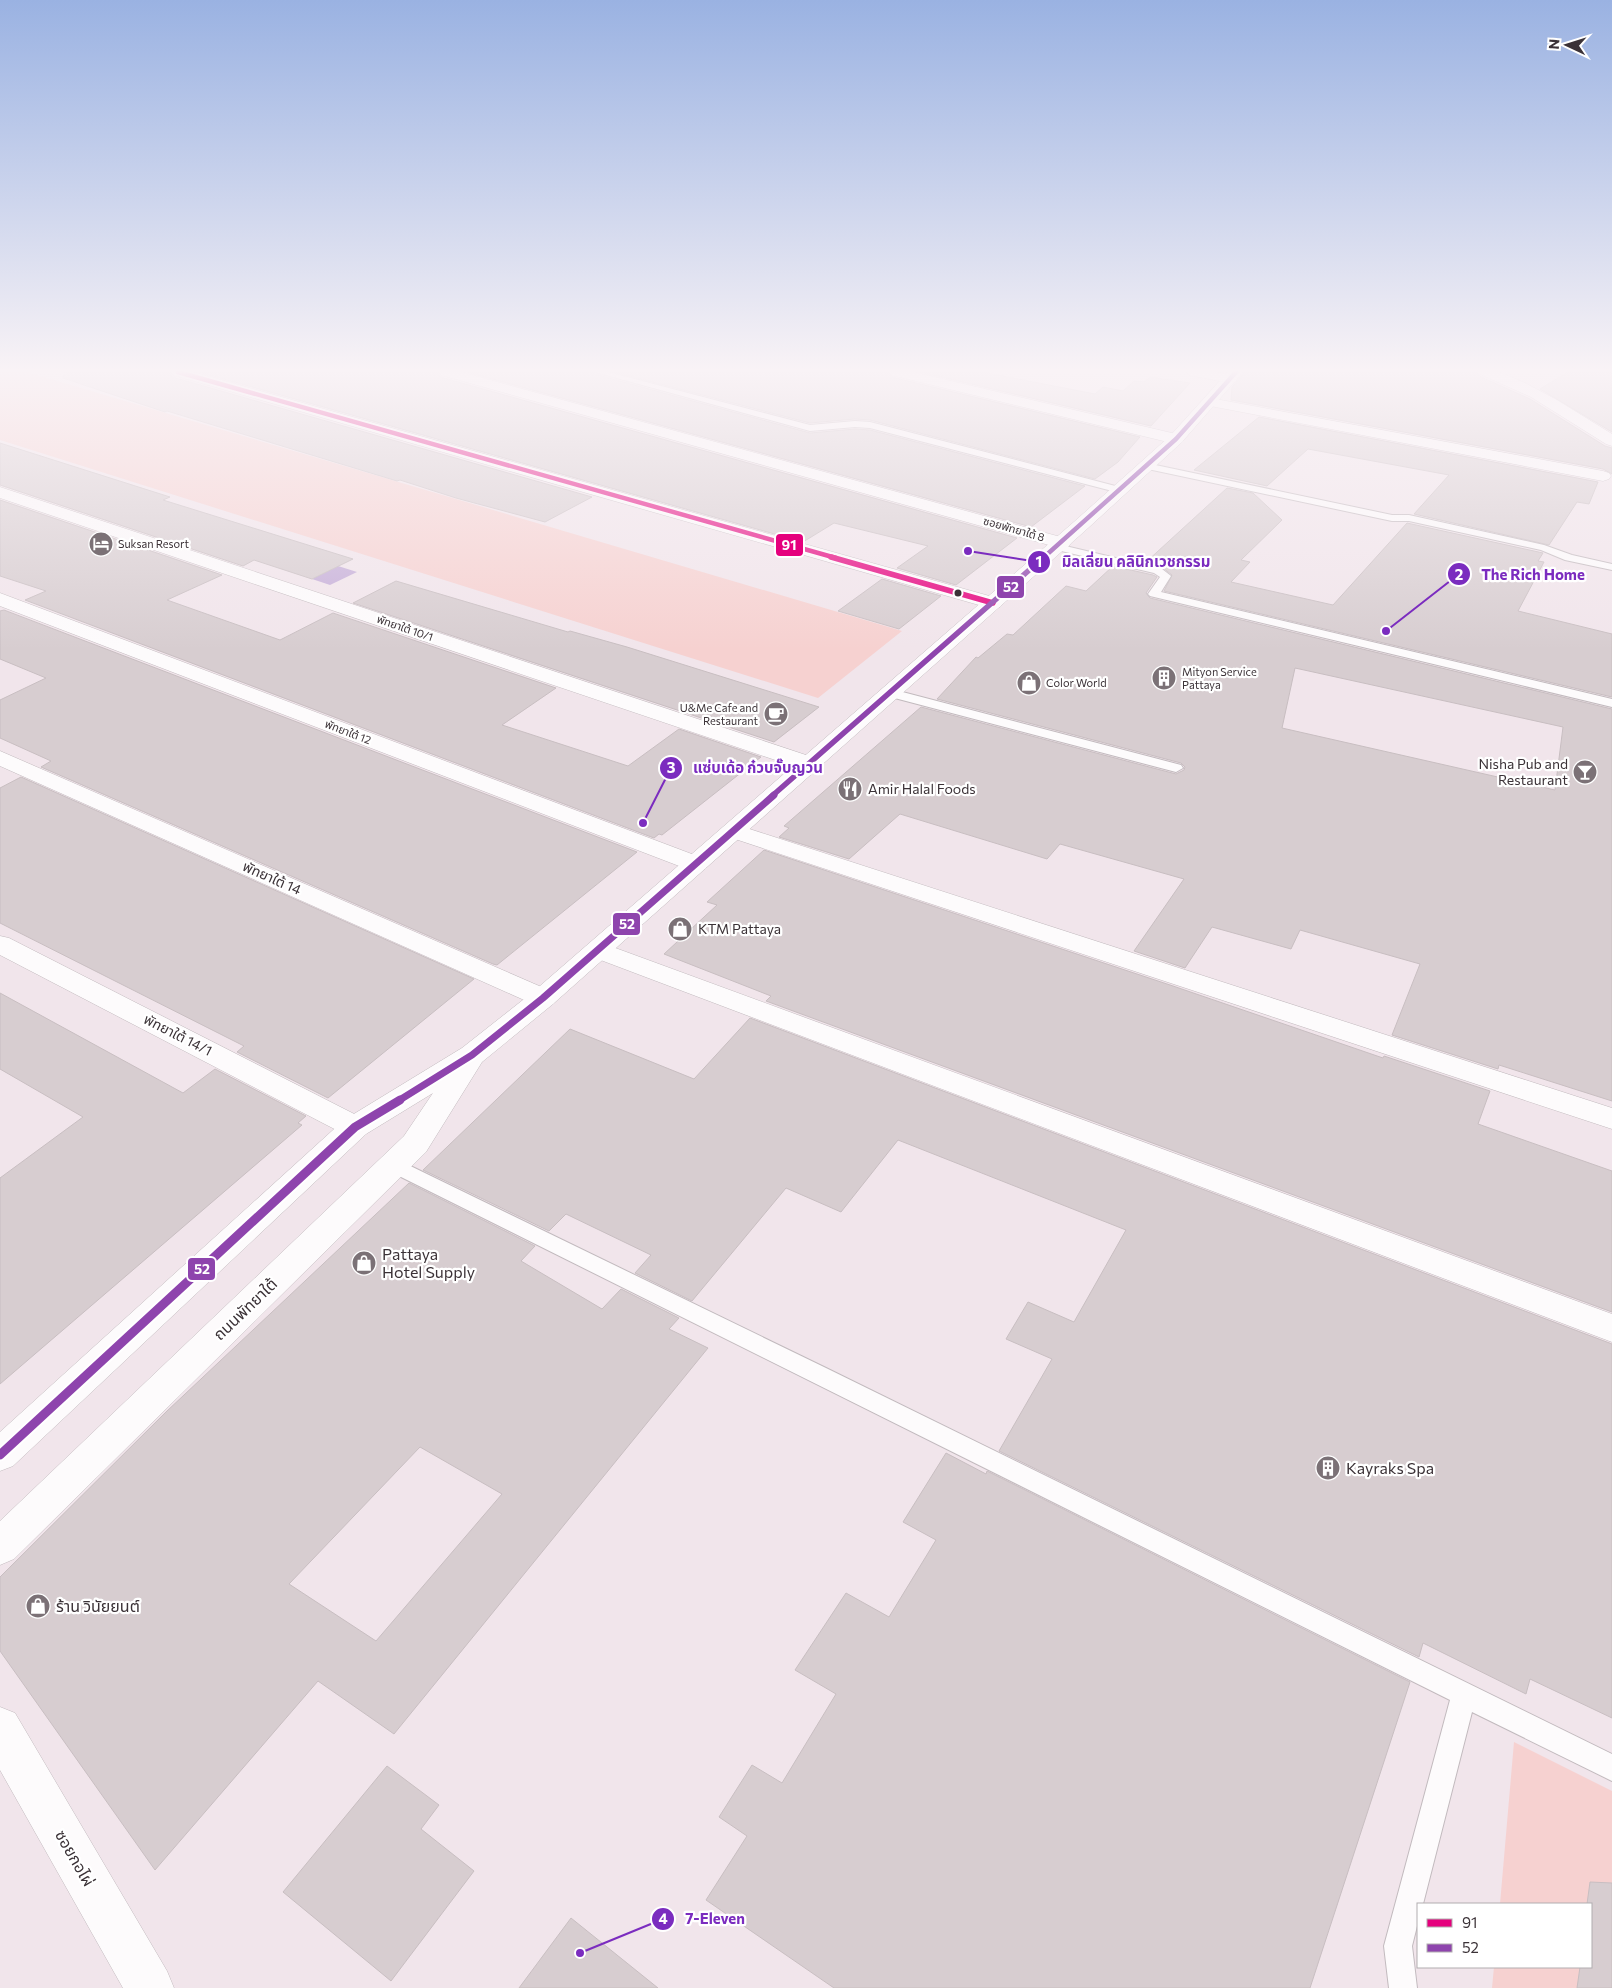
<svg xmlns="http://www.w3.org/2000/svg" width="1612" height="1988" viewBox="0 0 1612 1988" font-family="Commissioner,'Noto Sans Thai',sans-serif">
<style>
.green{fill:#f6d1d0}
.water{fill:#c5aed8}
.building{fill:#d7cdd0;stroke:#c8bec1;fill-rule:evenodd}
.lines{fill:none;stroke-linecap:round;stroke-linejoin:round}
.service-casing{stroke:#c2babe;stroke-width:2}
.minor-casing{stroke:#c2babe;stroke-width:1}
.secondary-casing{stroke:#c2babe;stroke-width:1}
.service{fill:#fdfbfc;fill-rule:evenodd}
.minor{fill:#fdfbfc;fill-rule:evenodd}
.secondary{fill:#fdfbfc;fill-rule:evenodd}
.bus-1-far1-casing{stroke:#fff;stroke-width:7}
.bus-1-casing{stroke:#fff;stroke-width:8}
.bus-2-far3-casing{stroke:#fff;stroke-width:7}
.bus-2-far2-casing{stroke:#fff;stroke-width:8}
.bus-2-far1-casing{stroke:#fff;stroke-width:11}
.bus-2-casing{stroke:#fff;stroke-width:13}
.bus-1-far1{stroke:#e5007d;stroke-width:4.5}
.bus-1{stroke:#e5007d;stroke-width:5.5}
.bus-2-far3{stroke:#8e44ad;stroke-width:4.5}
.bus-2-far2{stroke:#8e44ad;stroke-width:5.5}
.bus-2-far1{stroke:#8e44ad;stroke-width:7}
.bus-2{stroke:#8e44ad;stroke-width:9}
.bus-dot{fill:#3b3237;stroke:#fff;stroke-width:2}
.labels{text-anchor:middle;stroke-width:4.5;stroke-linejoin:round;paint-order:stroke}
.far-street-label{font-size:11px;fill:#3b3237;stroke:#fff}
.far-poi-label{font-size:11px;fill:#3b3237;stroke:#fff;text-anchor:start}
.poi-label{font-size:14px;fill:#3b3237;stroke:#fff;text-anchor:start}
.street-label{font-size:14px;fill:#3b3237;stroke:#fff}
.near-poi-label{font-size:16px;fill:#3b3237;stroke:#fff;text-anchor:start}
.near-street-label{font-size:16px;fill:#3b3237;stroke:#fff}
.leader{fill:none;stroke:#7b2cbf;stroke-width:2}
.callout-dot{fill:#7b2cbf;stroke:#fff;stroke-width:2}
.mark-label{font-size:15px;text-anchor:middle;font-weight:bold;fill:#fff}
.callout-label{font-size:15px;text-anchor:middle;font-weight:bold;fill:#7b2cbf;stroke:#fff;stroke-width:4.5;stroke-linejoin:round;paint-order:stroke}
.line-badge{stroke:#fff;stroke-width:2}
.badge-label{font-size:14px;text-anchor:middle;font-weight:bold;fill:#fff}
</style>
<rect width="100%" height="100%" fill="#f1e5eb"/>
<!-- green -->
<path class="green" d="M0 372H27L902 631 818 698 0 440Z
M1514 1742 1612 1791V1988H1492L1494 1967H1591V1904H1500Z"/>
<!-- water -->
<path class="water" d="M338 566 357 572 330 585 312 579Z"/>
<!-- building -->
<path class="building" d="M65 372H169L172 377 592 497 545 522 456 498 400 480 397 481 167 411 165 412 63 378Z
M199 372H437L440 377 1017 538 956 585 897 568 928 546 834 523 803 542Z
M467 372H593L594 374 810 433 855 429 870 430 1085 486 1031 527Z
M614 372H887L891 377 1140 437 1118 462 1095 479 870 420 855 419 810 423Z
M920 372H982L1095 394 1103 387 1123 391 1134 381 1144 382 1150 377 1190 383 1151 426Z
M1245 372H1476L1481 377 1530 399 1605 446 1612 448V474L1603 469 1231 400 1232 387Z
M1568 372H1612V432L1540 389Z
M1259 417 1598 482 1589 504 1577 502 1549 545 1414 514 1449 475 1308 449 1267 486 1194 470Z
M0 443 170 497 163 500 353 559 312 579 254 560 243 566 0 485Z
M1227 488 1253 493 1282 520 1241 560 1250 562 1231 582 1333 605 1407 523 1543 553 1538 561 1544 562 1518 611 1612 634V697L1164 591 1172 575 1162 567 1145 563Z
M0 500 222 575 167 600 280 640 333 613 556 688 502 725 628 766 679 729 761 757 662 835 659 834 654 838 25 600 46 591 0 576Z
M1113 566 1153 575 1157 577 1146 593 1150 598 1612 709V1101L1499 1065 1498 1069 1392 1035 1420 964 1300 930 1291 949 1212 927 1185 968 1134 951 1184 879 1060 844 1047 859 900 814 849 859 779 837 789 828 784 826 921 707 1176 774 1184 770 1185 767 1181 763 937 699 976 657 978 658 1007 634 1013 635 1066 586 1086 591ZM1295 668 1563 727 1555 790 1282 728Z
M882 579 941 596 899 629 838 611Z
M396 581 568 632 570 631 627 647 819 707 774 742 353 603Z
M4 610 637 852 497 965 493 964 41 767 51 761 0 738V700L46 678 0 659V611Z
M21 777 474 979 328 1098 237 1052 244 1046 0 923V788Z
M764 850 1173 986 1383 1058 1384 1056 1490 1091 1478 1124 1612 1171V1312L766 1001 771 996 664 954 717 905 707 902Z
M0 993 183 1093 215 1069 306 1116 298 1123 302 1125 0 1384V1178L83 1117 0 1069Z
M750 1018 1612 1344V1718L1530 1679 1526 1694 1423 1643 1419 1657 999 1451 1052 1359 1006 1339 1028 1302 1074 1322 1126 1230 898 1140 841 1212 786 1188 692 1301 635 1273 651 1255 566 1214 549 1231 423 1170 570 1029 694 1079Z
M409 1183 535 1246 521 1261 602 1309 621 1289 679 1318 669 1329 708 1348 394 1734 318 1681 155 1870 0 1651V1577L167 1411ZM420 1447 502 1494 376 1641 289 1584Z
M946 1453 986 1474 987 1471 1410 1682 1310 1988H834L706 1900 747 1836 719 1817 752 1765 782 1783 836 1694 795 1670 846 1593 889 1617 936 1540 903 1522Z
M387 1766 439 1805 421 1829 474 1871 391 1981 283 1892Z
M1590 1882 1612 1883V1988H1577L1580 1967H1591V1904H1587Z
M571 1918 658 1988H519Z"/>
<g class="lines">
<defs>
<path id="service" d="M595 372H608L810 425 855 421 870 422 1123 488 1125 490 1120 493 870 428 855 427 810 431Z
M1146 463 1392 515H1409L1544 545 1572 555 1612 564V570L1565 560 1541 550 1409 521H1392L1143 468V464Z
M1057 544 1162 569 1171 576 1161 592 1612 699V707L1150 596 1148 594 1160 577 1154 573 1053 549 1052 547 1053 545Z
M891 689 1181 765 1183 768 1176 772 887 696 885 693 887 690Z
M394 1158 826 1368 1612 1754V1781L1472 1712 1423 1904H1418V1922L1412 1946 1417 1988H1389L1384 1946 1450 1700 387 1170 385 1165 387 1160Z"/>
<path id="minor" d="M171 372H193L1000 599 1003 603 1000 607 993 609 986 607 173 375Z
M439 372H461L1068 539 1071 543 1068 547 1062 548 1056 547 441 375Z
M889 372H913L1176 434 1182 436 1184 439 1182 442 1176 444 891 375Z
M1187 372H1215L1235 376 1237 379 1235 382 1230 383 1189 375Z
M1480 372H1499L1525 383 1557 400 1612 434V446L1606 444 1531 397 1482 375Z
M1210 398 1603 471 1609 473 1611 476 1609 479 1603 481 1205 405 1203 402 1205 399Z
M0 487 818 759 821 764 818 769 810 771 802 769 0 498Z
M0 593 705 859 708 864 705 869 696 871 687 869 0 606Z
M0 751 553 992 557 998 553 1004 543 1007 533 1004 0 766Z
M734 824 1612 1108V1129L726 836 722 831 726 826Z
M0 936 9 938 366 1120 370 1127 366 1134 355 1138 344 1134 0 955Z
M599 942 1612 1314V1342L590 956 586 950 590 944Z
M0 1707 15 1713 167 1971 174 1988H123L0 1770Z"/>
<path id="secondary" d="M1228 372H1243L1182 442 1087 529 553 1004 482 1062 426 1152 14 1559 0 1565V1521L404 1136 433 1093 366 1134 13 1466 0 1471V1432L344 1120 462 1048 533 992 1075 521 1170 436Z"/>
</defs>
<!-- service casing -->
<use href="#service" class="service-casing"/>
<!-- minor casing -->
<use href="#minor" class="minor-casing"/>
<!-- secondary casing -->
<use href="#secondary" class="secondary-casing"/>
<!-- service -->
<use href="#service" class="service"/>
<!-- minor -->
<use href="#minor" class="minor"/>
<!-- secondary -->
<use href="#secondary" class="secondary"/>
<defs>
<path id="bus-1-far1" d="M178 372 836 558"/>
<path id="bus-1" d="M831 557 993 603"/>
<path id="bus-2-far3" d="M1043 558 1176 439 1236 372"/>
<path id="bus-2-far2" d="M772 796 1044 557"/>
<path id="bus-2-far1" d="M398 1101 472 1055 543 998 774 795"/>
<path id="bus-2" d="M0 1455 355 1127 400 1100"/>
</defs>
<!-- bus-1-far1 casing -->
<use href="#bus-1-far1" class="bus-1-far1-casing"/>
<!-- bus-1 casing -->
<use href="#bus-1" class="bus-1-casing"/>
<!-- bus-2-far3 casing -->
<use href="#bus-2-far3" class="bus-2-far3-casing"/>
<!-- bus-2-far2 casing -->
<use href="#bus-2-far2" class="bus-2-far2-casing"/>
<!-- bus-2-far1 casing -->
<use href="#bus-2-far1" class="bus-2-far1-casing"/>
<!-- bus-2 casing -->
<use href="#bus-2" class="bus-2-casing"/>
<!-- bus-1-far1 -->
<use href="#bus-1-far1" class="bus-1-far1"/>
<!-- bus-1 -->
<use href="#bus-1" class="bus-1"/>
<!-- bus-2-far3 -->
<use href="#bus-2-far3" class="bus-2-far3"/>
<!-- bus-2-far2 -->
<use href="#bus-2-far2" class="bus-2-far2"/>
<!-- bus-2-far1 -->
<use href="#bus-2-far1" class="bus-2-far1"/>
<!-- bus-2 -->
<use href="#bus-2" class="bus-2"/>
</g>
<!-- sky -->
<linearGradient id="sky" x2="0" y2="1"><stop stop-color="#9ab2e2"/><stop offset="0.57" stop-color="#f9f3f6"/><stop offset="1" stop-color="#f9f3f6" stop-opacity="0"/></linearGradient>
<rect width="1612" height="650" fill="url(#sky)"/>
<!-- icons -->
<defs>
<symbol id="hotel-disc" viewBox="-11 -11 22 22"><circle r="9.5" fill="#7b7176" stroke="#fff"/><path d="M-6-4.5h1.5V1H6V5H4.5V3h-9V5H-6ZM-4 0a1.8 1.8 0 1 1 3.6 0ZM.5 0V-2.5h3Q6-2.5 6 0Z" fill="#fff"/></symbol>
<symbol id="building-disc" viewBox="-11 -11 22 22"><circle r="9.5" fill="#7b7176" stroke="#fff"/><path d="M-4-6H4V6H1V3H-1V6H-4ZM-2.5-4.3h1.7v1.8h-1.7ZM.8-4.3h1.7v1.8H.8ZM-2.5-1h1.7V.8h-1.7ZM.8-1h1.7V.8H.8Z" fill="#fff"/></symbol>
<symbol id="shop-disc" viewBox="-11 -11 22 22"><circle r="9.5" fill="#7b7176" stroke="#fff"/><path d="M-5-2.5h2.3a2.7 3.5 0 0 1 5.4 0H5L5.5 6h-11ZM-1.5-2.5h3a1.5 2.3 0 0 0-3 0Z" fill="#fff"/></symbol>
<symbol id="cafe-disc" viewBox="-11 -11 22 22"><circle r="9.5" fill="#7b7176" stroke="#fff"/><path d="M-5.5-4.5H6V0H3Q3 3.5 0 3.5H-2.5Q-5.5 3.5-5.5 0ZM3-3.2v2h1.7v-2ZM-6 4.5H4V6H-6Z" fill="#fff"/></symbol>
<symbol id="bar-disc" viewBox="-11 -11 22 22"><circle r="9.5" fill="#7b7176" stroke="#fff"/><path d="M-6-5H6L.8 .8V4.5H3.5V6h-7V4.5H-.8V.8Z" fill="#fff"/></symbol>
<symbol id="restaurant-disc" viewBox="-11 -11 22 22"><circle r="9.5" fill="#7b7176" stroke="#fff"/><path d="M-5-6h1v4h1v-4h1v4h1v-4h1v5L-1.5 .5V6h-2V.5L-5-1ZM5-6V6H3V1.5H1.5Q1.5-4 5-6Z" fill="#fff"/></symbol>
</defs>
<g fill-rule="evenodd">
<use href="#hotel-disc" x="87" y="530" width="28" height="28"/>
<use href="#building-disc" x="1150" y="664" width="28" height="28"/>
<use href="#shop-disc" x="1015" y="669" width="28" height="28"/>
<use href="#cafe-disc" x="762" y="700" width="28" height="28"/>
<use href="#bar-disc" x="1571" y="758" width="28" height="28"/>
<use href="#restaurant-disc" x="836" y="775" width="28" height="28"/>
<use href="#shop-disc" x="666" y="915" width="28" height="28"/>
<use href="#shop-disc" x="350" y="1249" width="28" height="28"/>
<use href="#building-disc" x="1314" y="1454" width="28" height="28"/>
<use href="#shop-disc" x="24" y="1592" width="28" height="28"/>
</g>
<!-- markers -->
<circle class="bus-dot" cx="958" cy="593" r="4.5"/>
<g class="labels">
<!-- far-street labels -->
<g class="far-street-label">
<text transform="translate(1014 529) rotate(16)" y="4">ซอยพัทยาใต้ 8</text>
<text transform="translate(405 628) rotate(19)" y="4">พัทยาใต้ 10/1</text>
<text transform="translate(348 732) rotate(21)" y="4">พัทยาใต้ 12</text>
</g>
<!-- far-poi labels -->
<g class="far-poi-label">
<text x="118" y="548">Suksan Resort</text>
<text x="1182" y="676">Mityon Service<tspan x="1182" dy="13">Pattaya</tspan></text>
<text x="1046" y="687">Color World</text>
<text x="758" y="712" text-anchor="end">U&amp;Me Cafe and<tspan x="758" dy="13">Restaurant</tspan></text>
</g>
<!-- poi labels -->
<g class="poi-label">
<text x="1568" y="769" text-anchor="end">Nisha Pub and<tspan x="1568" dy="16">Restaurant</tspan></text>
<text x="868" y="794">Amir Halal Foods</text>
<text x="698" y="934">KTM Pattaya</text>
</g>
<!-- street labels -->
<g class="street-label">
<text transform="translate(272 878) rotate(24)" y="5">พัทยาใต้ 14</text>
<text transform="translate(178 1035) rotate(27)" y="5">พัทยาใต้ 14/1</text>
</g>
<!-- near-poi labels -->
<g class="near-poi-label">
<text x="382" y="1260">Pattaya<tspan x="382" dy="18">Hotel Supply</tspan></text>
<text x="1346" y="1474">Kayraks Spa</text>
<text x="56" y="1612">ร้าน วินัยยนต์</text>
</g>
<!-- near-street labels -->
<g class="near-street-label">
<text transform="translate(245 1309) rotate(-44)" y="6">ถนนพัทยาใต้</text>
<text transform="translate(75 1858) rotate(60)" y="6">ซอยกอไผ่</text>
</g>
</g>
<!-- callouts -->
<path class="leader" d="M968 551L1039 562M1386 631L1459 574M643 823L671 768M580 1953L663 1919"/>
<g class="callout-dot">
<circle cx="968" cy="551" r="5"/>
<circle cx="1386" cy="631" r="5"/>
<circle cx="643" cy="823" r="5"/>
<circle cx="580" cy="1953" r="5"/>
<circle cx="1039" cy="562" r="12"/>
<circle cx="1459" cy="574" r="12"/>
<circle cx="671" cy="768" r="12"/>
<circle cx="663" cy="1919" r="12"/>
</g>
<g class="mark-label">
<text x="1039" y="567">1</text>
<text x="1459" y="580">2</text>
<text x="671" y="773">3</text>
<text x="663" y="1924">4</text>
</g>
<g class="callout-label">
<text x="1136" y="567">มิลเลี่ยน คลินิกเวชกรรม</text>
<text x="1533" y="580">The Rich Home</text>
<text x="758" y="773">แซ่บเด้อ ก๋วบจั๊บญวน</text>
<text x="715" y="1924">7-Eleven</text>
</g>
<g class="line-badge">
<rect x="775" y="533" width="29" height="24" rx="5" fill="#e5007d"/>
<rect x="996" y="575" width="29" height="24" rx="5" fill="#8e44ad"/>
<rect x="612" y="912" width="29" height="24" rx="5" fill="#8e44ad"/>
<rect x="187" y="1257" width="29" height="24" rx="5" fill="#8e44ad"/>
</g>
<g class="badge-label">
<text x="789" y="550">91</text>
<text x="1011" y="592">52</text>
<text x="627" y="929">52</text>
<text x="202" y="1274">52</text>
</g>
<!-- legend -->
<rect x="1417" y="1903" width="175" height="65" fill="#ffffff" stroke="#b1adaf"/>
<rect x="1427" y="1919" width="25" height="8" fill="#e5007d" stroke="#b1adaf"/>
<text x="1462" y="1928" font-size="15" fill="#3b3237">91</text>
<rect x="1427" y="1944" width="25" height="8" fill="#8e44ad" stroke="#b1adaf"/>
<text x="1462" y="1953" font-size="15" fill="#3b3237">52</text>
<!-- north arrow -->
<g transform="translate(1567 45) rotate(274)" stroke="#ffffff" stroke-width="4" paint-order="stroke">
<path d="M0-4L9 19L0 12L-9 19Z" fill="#3b3237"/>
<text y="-8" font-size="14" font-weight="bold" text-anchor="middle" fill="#3b3237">N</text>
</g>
</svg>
